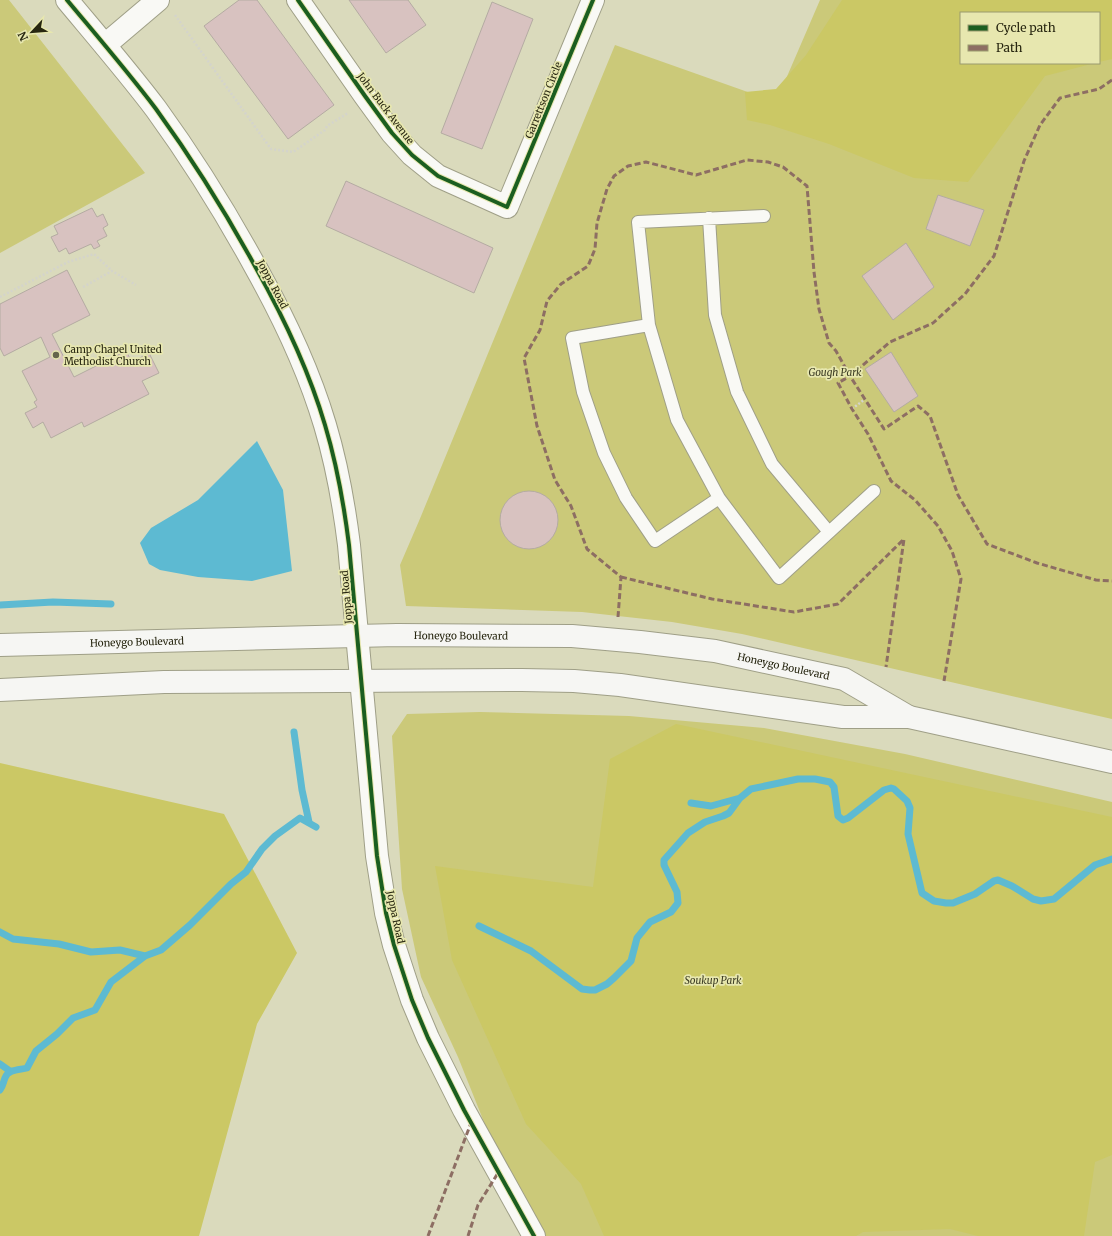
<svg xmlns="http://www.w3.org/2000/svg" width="1112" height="1236" viewBox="0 0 1112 1236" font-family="Merriweather,serif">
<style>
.green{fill:#cbc979;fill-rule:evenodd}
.forest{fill:#cbc865}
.water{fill:#5dbad2}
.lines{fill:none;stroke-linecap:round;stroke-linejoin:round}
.stream{stroke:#5dbad2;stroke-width:7}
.building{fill:#d8c2c0;stroke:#b4aba2}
.service-casing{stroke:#9f9f87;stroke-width:14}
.minor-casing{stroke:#9f9f87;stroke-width:24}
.tertiary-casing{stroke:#9f9f87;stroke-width:24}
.secondary-casing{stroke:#9f9f87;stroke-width:24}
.path{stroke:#d4d4cb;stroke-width:2.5;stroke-dasharray:2 2;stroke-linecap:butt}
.service{stroke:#f9f9f5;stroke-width:12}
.minor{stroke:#f9f9f5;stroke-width:22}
.tertiary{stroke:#f9f9f5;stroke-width:22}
.secondary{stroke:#f6f6f3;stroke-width:22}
.quiet{stroke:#8d6e63;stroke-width:3;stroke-dasharray:6 3;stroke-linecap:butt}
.cycleway-casing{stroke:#e7e7af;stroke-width:6}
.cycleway{stroke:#1b5e20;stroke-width:4}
.poi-dot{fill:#66654c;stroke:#e7e7af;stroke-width:1.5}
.labels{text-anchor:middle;stroke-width:3.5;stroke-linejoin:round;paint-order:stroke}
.street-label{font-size:10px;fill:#272610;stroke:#e7e7af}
.poi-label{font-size:10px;fill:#272610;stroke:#e7e7af;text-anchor:start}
.park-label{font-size:10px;font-style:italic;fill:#393921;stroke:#e7e7af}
</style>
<rect width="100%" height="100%" fill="#dadabc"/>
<!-- green -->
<path class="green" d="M0 0H9L145 173 0 253Z
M820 0H1112V719L742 634 672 622 582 612 406 606 400 565 419 521 615 45 776 102ZM961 13H1099V63H961Z
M480 712 629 716 764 728 905 754 1112 802V1236H545L488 1132 458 1057 421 977 402 889 392 736 407 714Z"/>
<!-- forest -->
<path class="forest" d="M842 0H1112V59L1099 62V13H961V63H1095L1045 76 968 182 914 178 829 144 770 125 747 120 745 92 776 89 806 55Z
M676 724 1112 817V1155L1095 1162 1084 1236H978L950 1229 863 1232 856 1236H604L581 1184 526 1124 452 960 435 866 593 887 610 759Z
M0 763 224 814 297 953 257 1024 199 1236H0Z"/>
<!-- water -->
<path class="water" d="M257 441 283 490 292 571 252 581 198 577 160 570 149 564 140 543 151 528 198 500Z"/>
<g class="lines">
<!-- stream -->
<path class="stream" d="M0 605 53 602 111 604
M294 732 302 790 309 822
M691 803 711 806 740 798
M479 926 531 951 582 989 590 990H595L607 984 614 978 631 961 637 938 650 922 671 912 678 903 677 892 664 865V860L688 833 705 822 723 816 729 813 740 798 751 789 798 779H815L830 782 834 787 838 816 843 820 848 818 884 790 891 788 894 789 907 801 910 808 908 834 922 893 934 901 946 903H953L975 894 994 881 998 880 1012 886 1033 899 1041 901 1054 899 1095 865 1112 859
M0 932 13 939 59 944 91 952 120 950 145 956
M0 1064 10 1071
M0 1090C3 1086 3 1083 5 1078 8 1069 20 1070 27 1068L36 1051 57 1034 73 1018 95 1010 111 982 145 956 161 950 190 925 231 884 246 872 262 849 275 836 300 818 316 827"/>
</g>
<!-- building -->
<path class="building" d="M239 0H257L334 105 288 139 204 26Z
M349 0H408L426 25 386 53Z
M492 2 533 19 482 149 441 133Z
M346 181 493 248 474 293 326 226Z
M938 195 984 210 970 246 926 229Z
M92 208 97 217 103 214 108 225 103 228 107 236 97 241 100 246 94 249 91 244 69 254 66 248 59 252 51 237 58 234 54 226Z
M906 243 934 287 893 320 862 276Z
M67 270 90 315 52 334 74 377 126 351 132 362 149 353 159 373 142 381 149 394 84 427 82 422 51 438 43 422 33 428 25 413 37 407 34 402 37 400 22 371 50 357 41 337 4 356 0 348V304Z
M891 352 918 396 894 412 865 369Z
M500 520a29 29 0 1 1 58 0a29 29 0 1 1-58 0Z"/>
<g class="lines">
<defs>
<path id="service" d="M764 216 638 222 649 325 677 420 719 498 779 578 874 491
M709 218 715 315 737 392 772 464 829 532
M649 325 572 338 583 392 604 453 626 498 655 541 719 498"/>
<path id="minor" d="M298 0 365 96 392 133 412 155 438 176 507 207 593 0
M105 45 158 0"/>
<path id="tertiary" d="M67 0C97 36 128 72 156 109 193 160 226 213 256 268 284 318 309 371 325 425 337 465 344 505 349 545L377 856 386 913 394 945 412 1000 428 1038 464 1110 534 1236"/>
<g id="secondary">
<path id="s1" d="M0 645 397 635 572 636 640 642 715 651 844 679 909 717"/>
<path d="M0 690 164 682 522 680 574 681 620 685 843 717H909L1112 762"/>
</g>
</defs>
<!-- service casing -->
<use href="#service" class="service-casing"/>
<!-- minor casing -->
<use href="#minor" class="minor-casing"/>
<!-- tertiary casing -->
<use href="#tertiary" class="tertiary-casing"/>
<!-- secondary casing -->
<use href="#secondary" class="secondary-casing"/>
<!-- path -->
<path class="path" d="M175 15 271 149 293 152 325 130 327 126 348 113
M83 287 112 271 136 285
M0 297 68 262 94 254 112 271
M852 409 865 399"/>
<!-- service -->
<use href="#service" class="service"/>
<!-- minor -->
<use href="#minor" class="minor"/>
<!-- tertiary -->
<use href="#tertiary" class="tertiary"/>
<!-- secondary -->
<use href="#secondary" class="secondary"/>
<!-- quiet -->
<path class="quiet" d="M1112 80 1099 89 1060 98 1040 125 1024 161 994 256 965 294 933 323 890 342 850 376 884 429 918 406 930 416 958 495 987 544 1037 563 1096 580 1112 581
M621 577 712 599 794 612 838 604 904 539 886 667
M618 617 621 577 587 549 571 506 555 480 537 426 524 358 540 330 547 301 561 284 588 266 595 249 597 223 607 189 614 176 628 166 646 162 696 175 747 160 768 162 783 167 807 186 814 272 819 309 829 343 836 351 850 376 838 383 852 409 868 434 891 481 915 500 938 526 952 551 961 579 944 681
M428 1236 471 1123
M468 1236 478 1205 498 1173"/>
<defs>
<path id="cycleway" d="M67 0C97 36 128 72 156 109 193 160 226 213 256 268 284 318 309 371 325 425 337 465 344 505 349 545L377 856 386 913 394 945 412 1000 428 1038 464 1110 534 1236
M298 0 365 96 392 133 412 155 438 176 507 207 593 0"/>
</defs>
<!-- cycleway casing -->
<use href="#cycleway" class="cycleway-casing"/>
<!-- cycleway -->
<use href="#cycleway" class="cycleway"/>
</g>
<!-- markers -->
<circle class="poi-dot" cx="56" cy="355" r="4"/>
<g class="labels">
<!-- street labels -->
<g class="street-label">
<text transform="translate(543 100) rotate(-68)" y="4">Garrettson Circle</text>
<text transform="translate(386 108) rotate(53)" y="4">John Buck Avenue</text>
<text transform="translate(273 284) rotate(62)" y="4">Joppa Road</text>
<text transform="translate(346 597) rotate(-95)" y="4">Joppa Road</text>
<text dy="4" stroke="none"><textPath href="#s1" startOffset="461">Honeygo Boulevard</textPath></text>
<text dy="4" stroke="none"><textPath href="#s1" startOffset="137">Honeygo Boulevard</textPath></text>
<text dy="4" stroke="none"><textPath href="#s1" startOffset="786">Honeygo Boulevard</textPath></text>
<text transform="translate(396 917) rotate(78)" y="4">Joppa Road</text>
</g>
<!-- poi labels -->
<g class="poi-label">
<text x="64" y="353">Camp Chapel United<tspan x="64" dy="12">Methodist Church</tspan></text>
</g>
<!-- park labels -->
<g class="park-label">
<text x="835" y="376">Gough Park</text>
<text x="713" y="984">Soukup Park</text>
</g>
</g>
<!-- legend -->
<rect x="960" y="12" width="140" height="52" fill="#e7e7af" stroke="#9a9a6f"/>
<rect x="968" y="25" width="20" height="6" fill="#1b5e20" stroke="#9a9a6f"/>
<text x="996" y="32" font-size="12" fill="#272610">Cycle path</text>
<rect x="968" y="45" width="20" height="6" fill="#8d6e63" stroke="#9a9a6f"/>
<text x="996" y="52" font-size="12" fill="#272610">Path</text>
<!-- north arrow -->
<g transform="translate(32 32) rotate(244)" stroke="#e7e7af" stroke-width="3" paint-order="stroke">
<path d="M0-3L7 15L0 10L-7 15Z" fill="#272610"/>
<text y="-6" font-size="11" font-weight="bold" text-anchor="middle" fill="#272610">N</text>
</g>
</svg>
